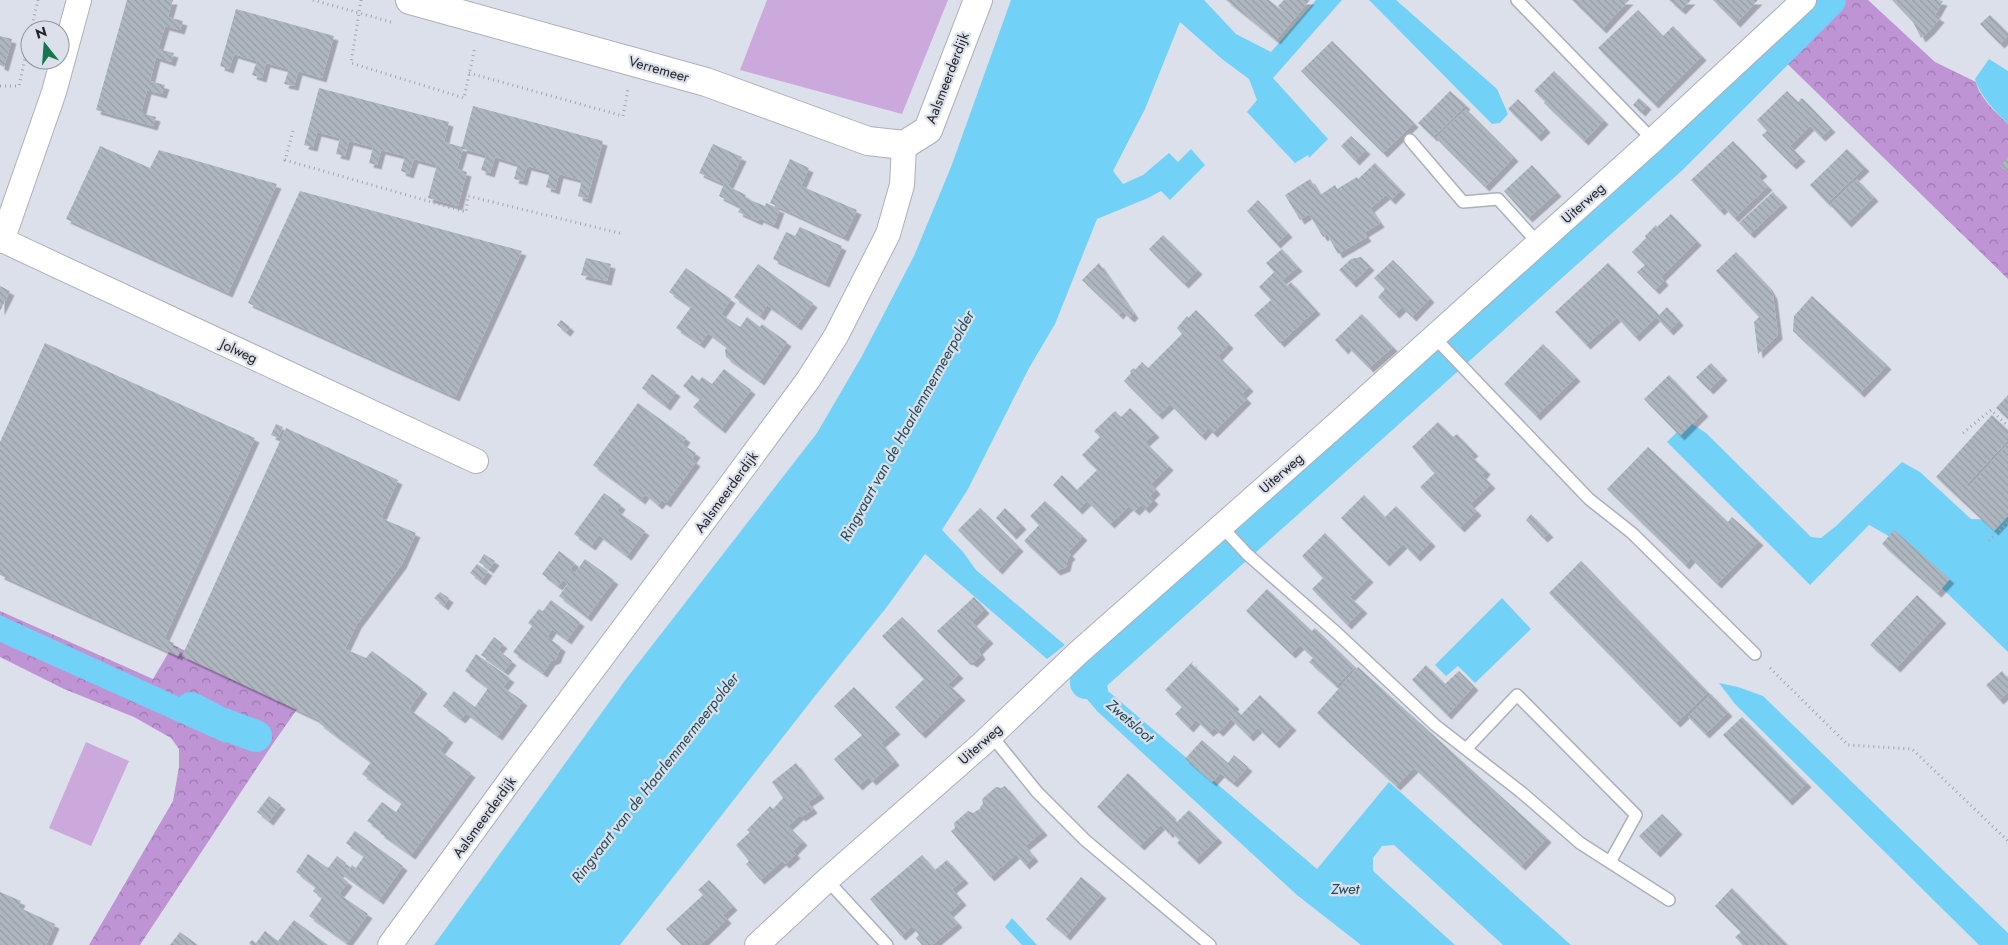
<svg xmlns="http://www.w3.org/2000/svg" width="2008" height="945" viewBox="0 0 2008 945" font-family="Jost,sans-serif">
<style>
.grass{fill:#cba9dd}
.forest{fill:url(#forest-crowns)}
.water{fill:#72d1f6}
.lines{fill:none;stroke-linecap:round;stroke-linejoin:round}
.canal{stroke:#72d1f6;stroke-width:32}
.building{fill:url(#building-back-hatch);filter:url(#shadow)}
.service-casing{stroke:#acb0ba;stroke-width:14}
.minor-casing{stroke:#acb0ba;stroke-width:26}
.tertiary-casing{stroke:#acb0ba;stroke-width:30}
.path{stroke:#a2a5ae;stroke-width:3;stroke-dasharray:1 4;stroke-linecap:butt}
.service{stroke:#fff;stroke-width:11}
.minor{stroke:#fff;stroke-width:24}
.tertiary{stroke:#fff;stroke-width:28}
.labels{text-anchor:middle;stroke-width:4.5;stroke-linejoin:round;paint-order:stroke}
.street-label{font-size:14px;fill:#232428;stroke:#dce0eb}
.water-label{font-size:15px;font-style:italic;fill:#214b5a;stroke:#dce0eb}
</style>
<defs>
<pattern id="forest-crowns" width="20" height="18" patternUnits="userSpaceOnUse" patternTransform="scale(1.25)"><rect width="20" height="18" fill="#bf94d5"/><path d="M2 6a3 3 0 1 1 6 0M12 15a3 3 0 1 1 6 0" fill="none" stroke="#9b79ad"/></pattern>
<pattern id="building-back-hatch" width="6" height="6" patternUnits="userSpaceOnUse" patternTransform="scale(1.25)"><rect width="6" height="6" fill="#aeb7bf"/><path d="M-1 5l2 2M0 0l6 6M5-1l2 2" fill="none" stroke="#959da4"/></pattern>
<filter id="shadow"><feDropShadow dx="4.5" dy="4.5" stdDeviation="0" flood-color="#0004"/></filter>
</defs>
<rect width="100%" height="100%" fill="#dce0eb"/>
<!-- grass -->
<path class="grass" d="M767 0H948L902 114 740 70Z
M86 742 129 761 91 846 49 828Z"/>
<!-- forest -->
<path class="forest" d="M1815 0H1868L1935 62 1976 82C1980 99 1996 112 2008 124V279L1767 44Z
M0 611 153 679 173 645 300 705 272 745 140 945H89L173 801 179 767V749L171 738 134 717 64 689 0 657Z"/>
<!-- water -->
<path class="water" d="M1011 0H1204L1236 34 1271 52 1316 0H1342L1273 78 1328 139 1309 158 1308 155 1295 163 1247 112 1257 100 1249 79 1222 59 1180 22 1145 109 1113 171 1123 184 1143 175 1169 153 1178 162 1191 149 1205 165 1170 200 1161 191 1148 198 1097 219 1055 324 1029 368 968 489 942 530 963 552 976 570 1065 645 1047 659 925 554 886 608 815 696 620 945H434L626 679 817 433 862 356 914 256 951 167Z
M1369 0H1396L1497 89 1508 114 1500 123 1492 124Z
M1989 59 2008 71V124C1994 110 1981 97 1975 79Z
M1688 421 1706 433 1811 537 1821 538 1836 526 1902 462 1920 472 1971 519 1998 520 2008 515V652L1887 535 1869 525 1810 585 1667 442Z
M1502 598 1531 629 1475 683 1458 666 1446 676 1435 665Z
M0 615 232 721 225 743 0 642Z
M1088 660 1106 675 1108 691 1317 869 1389 782 1571 945H1503L1394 845 1382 846 1373 858V871L1455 945H1361L1297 895 1097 711 1069 678Z
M1719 683 1738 687 1763 696 2008 933V945H1979L1735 704Z
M1012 918 1037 945H1022L1005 927Z"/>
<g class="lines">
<!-- canal -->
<path class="canal" d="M1086 683 1673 157 1830 0
M191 708 218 722 256 736"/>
</g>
<!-- building -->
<path class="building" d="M127 0H173L168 17 183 21 180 30 165 26 158 49 174 53 171 62 156 57 150 81 165 85 162 94 147 90 141 113 156 117 153 126 96 110Z
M1226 0H1269L1284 12 1278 6 1284 0H1310L1276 40Z
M1572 0H1629L1602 29Z
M1669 0H1691L1681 10Z
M1713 0H1758L1736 23Z
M1892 0H1938L1943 1 1935 15 1940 18 1930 30 1921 38 1913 22Z
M236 9 334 36 322 78 298 71 294 86 284 84 289 69 266 63 262 78 252 75 257 61 234 54 229 69 220 66Z
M1638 10 1663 36 1673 26 1702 56 1654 104 1598 48Z
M1990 15 2008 33V36L2000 44 1980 24Z
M0 36 12 39 4 67 0 65Z
M1332 41 1414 123 1383 153 1301 71Z
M1554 71 1604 120 1584 141 1544 103 1545 101 1534 91Z
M319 88 449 122 444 142 462 147 473 106 603 141 587 199 578 196 582 180 559 174 555 190 546 187 550 172 527 166 523 181 514 179 518 164 495 157 490 173 481 170 486 155 463 149 457 169 467 172 458 206 428 198 437 165 414 159 409 174 401 171 405 156 381 150 377 165 369 163 373 147 349 141 345 156 336 154 340 138 317 132 313 147 304 145Z
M1450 91 1466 105 1433 137 1418 123Z
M1787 91 1798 102 1802 98 1831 128 1821 137 1810 126 1790 146 1801 157 1792 165 1762 135 1767 131 1757 120Z
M1639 98 1647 105 1641 112 1633 105Z
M1518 99 1546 128 1537 137 1508 109Z
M1466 109 1514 157 1485 187 1436 138Z
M1351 136 1366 150 1355 161 1341 146Z
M1733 141 1763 172 1758 176 1768 186 1734 218 1724 207 1720 211 1691 180Z
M713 144 742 157 728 186 746 195 745 198 765 206 766 203 780 209 774 225 759 218 758 221 738 212 741 207 719 196 724 184 699 173Z
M100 146 150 168 159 150 277 184 228 293 66 219Z
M1847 149 1865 167 1827 203 1810 185Z
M2008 157V173L2000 165Z
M790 159 809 168 801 186 857 210 844 237 770 203Z
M1375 163 1401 190 1391 200 1386 195 1370 208 1380 223 1364 233 1367 237 1338 254 1327 234 1323 237 1309 214 1300 220 1285 195 1310 179 1320 195 1335 185 1337 189 1357 177 1358 179Z
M1532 165 1557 192 1528 218 1504 191Z
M1857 179 1874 197 1847 223 1830 205Z
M300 191 522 251 455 397 248 303Z
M1773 192 1783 203 1750 234 1739 223Z
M1258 200 1288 233 1276 244 1247 211Z
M1671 214 1697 241 1661 277 1664 281 1655 290 1637 272 1645 265 1632 252 1646 238 1645 236 1656 225 1657 227Z
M800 227 842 246 825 283 773 259 786 232 795 236Z
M1163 235 1198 270 1184 284 1149 249Z
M1282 249 1298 267 1282 280 1287 286 1291 282 1316 310 1280 343 1254 315 1271 300 1259 287 1274 272 1266 263Z
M1736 252 1768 286 1773 295 1778 335 1758 354 1754 322 1759 317 1716 271Z
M1361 257 1370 266 1352 283 1339 270 1351 259Z
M586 258 611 264 607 281 581 275Z
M1393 260 1430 298 1412 317 1402 307 1395 314 1378 297 1385 289 1374 278Z
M1099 263 1134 314 1130 318 1122 311 1119 315 1082 280Z
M1608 263 1659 315 1667 307 1679 321 1669 331 1656 317 1635 337 1617 317 1586 345 1555 312Z
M758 264 813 303 797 326 767 305 760 316 734 297Z
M686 268 731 299 721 314 740 327 747 317 760 327 762 324 787 342 760 381 726 357 725 350 727 347 708 333 700 344 676 328 691 307 669 292Z
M0 286 10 291 0 311Z
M1812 296 1887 365 1860 393 1793 331 1794 316Z
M1196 310 1229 344 1218 356 1249 387 1242 394 1247 399 1213 433 1208 428 1201 436 1170 404 1158 415 1124 381 1131 373 1130 371 1134 368 1135 370 1142 362 1148 368 1182 334 1177 328 1187 316 1188 318Z
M1362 314 1393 347 1369 368 1347 346 1344 350 1335 340Z
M561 320 570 327 566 332 557 325Z
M45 343 255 438 164 639 174 643 173 647 181 650 178 656 0 575V442Z
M1543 344 1576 377 1536 416 1504 384Z
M1711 363 1723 376 1709 390 1696 377Z
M724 369 751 390 721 429 693 407 700 399 683 386 692 375 699 381 702 377 712 384Z
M652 374 676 392 666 406 642 388Z
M1669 375 1704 412 1680 436 1644 399Z
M2008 395V419L1996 408Z
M638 403 686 438 682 444 696 453 692 459 696 462 666 503 662 500 658 505 645 494 641 500 593 465Z
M1130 408 1155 433 1145 442 1169 466 1151 484 1156 490 1150 496 1154 500 1145 509 1141 505 1135 511 1129 506 1110 524 1087 501 1078 510 1053 485 1062 475 1077 490 1097 470 1082 455 1100 437 1094 431 1115 411 1121 417Z
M1992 415 2008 430V440L1966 485 1969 487 2008 444V516L1994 531 1936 477Z
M1438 422 1453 437 1457 434 1474 452 1470 455 1486 470 1482 475 1491 484 1470 504 1477 511 1460 528 1420 487 1436 472H1433L1412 447Z
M276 424 283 427 278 438 271 435Z
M286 428 398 480 381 518 416 533 402 564 357 624 345 649 366 658 372 651 423 689 409 709 449 738 440 751 471 773 411 855 380 833 381 831 367 821 382 802 396 812 402 803 362 774 371 762 319 723 321 721 182 656Z
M1648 447 1728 522 1732 517 1759 541 1717 584 1691 558 1685 565 1607 489Z
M604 493 621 505 617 511 645 531 627 556 599 535 591 546 574 534Z
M1364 495 1385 517 1396 506 1431 542 1416 557 1403 544 1385 562 1341 518Z
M1045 501 1083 536 1068 552 1071 555 1068 558 1066 567 1056 571 1024 541 1039 525 1030 516Z
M980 508 1019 547 998 570 958 530Z
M1005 508 1022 525 1012 535 996 518Z
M1531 514 1549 533 1543 538 1526 520Z
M1894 530 1950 579 1937 593 1882 544Z
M1325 533 1369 578 1350 597 1363 609 1347 625 1312 589 1323 578 1302 556Z
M559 551 575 563 570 570 575 573 585 559 614 580 587 617 559 596 568 584 563 580 558 586 542 574Z
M484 554 495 561 489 569 479 562Z
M1581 561 1708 692 1676 723 1549 593Z
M477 564 488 571 481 581 470 573Z
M1267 589 1312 631 1315 628 1355 667 1336 686 1309 662 1313 658 1300 645 1291 654 1246 611Z
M440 592 449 598 444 606 434 598Z
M1917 595 1942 619 1896 668 1870 645Z
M974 597 985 609 972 622 989 639 978 650 981 655 973 663 968 660 967 661 937 631Z
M551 600 580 622 567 640 552 629 547 637 561 647 556 659 551 661 543 673 513 652 532 626 528 623 539 609 543 611Z
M902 617 959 674 948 684 961 696 921 734 895 707 924 679 882 636Z
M494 637 503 644 498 650 512 661 504 671 481 655Z
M476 654 510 678 503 687 523 701 498 736 466 713 461 719 443 706 454 691 475 707 488 688 465 671Z
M1193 661 1192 664 1235 705 1233 707 1241 715 1260 695 1292 726 1275 744 1258 728 1249 737 1231 719 1219 732 1214 728 1209 732 1196 720 1189 728 1175 714 1182 707 1165 690Z
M1426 665 1445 684 1459 671 1474 686 1447 715 1412 680Z
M1358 667 1547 838 1521 866 1414 768 1396 786 1317 713Z
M2002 671 2008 679V692L1999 700 1986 685Z
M854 687 896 730 881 743 895 761 872 781 868 777 858 786 834 759 862 735 834 706Z
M1711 694 1728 712 1705 734 1688 717Z
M1742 717 1807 783 1788 801 1723 735Z
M1202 740 1228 763 1234 755 1248 767 1233 783 1220 773 1212 782 1185 759Z
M796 763 820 794 808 802 813 809 801 817 800 815 788 826 803 841 793 851 796 854 785 864 782 861 760 880 746 864 749 861 736 845 750 832 747 830 770 806 773 809 783 798 772 782Z
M1128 773 1172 815 1171 816 1177 822 1189 810 1218 838 1195 860 1177 843 1180 840 1170 831 1169 834 1161 825 1140 846 1097 807Z
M1005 786 1043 831 1025 846 1034 857 1025 865 1016 854 990 877 951 831 955 828 954 823 968 811 973 813 981 808 980 807 983 804 982 799 996 787 1001 788Z
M269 796 281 805 269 821 257 812Z
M1662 814 1678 830 1656 853 1639 836Z
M355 831 403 866 379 900 340 872 338 874 348 882 339 894 368 914 347 943 309 916 322 898 313 891 316 887 296 872 308 854 328 868 337 856 346 863 344 866 349 870 352 865 356 868 364 856 346 843Z
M922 855 935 870 947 860 964 879 952 889 962 901 949 913 958 923 932 945H922L916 938 919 935 912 926 901 936 870 899Z
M1081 877 1102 894 1066 936 1046 919Z
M709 880 733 906 723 915 727 919 700 945H682L666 929 703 895 698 890Z
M1732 888 1766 923 1788 945H1743L1735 937 1741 932 1715 906Z
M0 892 21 901 18 907 55 924 46 945H0Z
M294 920 328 945H251L249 943 252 940 256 943 265 931 278 941Z
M180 932 198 945H170Z"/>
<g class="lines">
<defs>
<path id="service" d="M1517 0 1653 140
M1410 140 1463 202 1498 199 1538 243
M1434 337 1589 499 1632 533 1755 654
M1221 526 1247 554 1338 634 1435 725 1521 792 1580 843 1669 900
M991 735 1037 792 1085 840 1210 945
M1466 749 1517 695 1636 815 1610 862
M827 880 887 945"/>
<path id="minor" d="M0 239 476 461
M2 241 54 92 79 0
M390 945 511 779 735 479 808 380 836 336 888 234 902 185 904 145
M757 945 827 880 982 744 1078 653 1345 417 1653 140 1804 0"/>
<path id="tertiary" d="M410 0 706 82 868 141 904 145 928 130 978 0"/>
</defs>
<!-- service casing -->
<use href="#service" class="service-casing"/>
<!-- minor casing -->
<use href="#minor" class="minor-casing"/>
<!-- tertiary casing -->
<use href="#tertiary" class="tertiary-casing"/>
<!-- path -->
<path class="path" d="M313 0 391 22
M361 0 351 63 464 98 475 47
M31 30 38 0
M469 73 623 116 628 89
M0 86H19L30 35
M293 131 285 160 466 212 468 196 623 234
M1963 433 1991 410 2008 426
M1989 541 2008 522
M1770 668 1848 745 1912 749 2008 841"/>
<!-- service -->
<use href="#service" class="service"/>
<!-- minor -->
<use href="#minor" class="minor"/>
<!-- tertiary -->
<use href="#tertiary" class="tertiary"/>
</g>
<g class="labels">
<!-- street labels -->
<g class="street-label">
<text transform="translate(659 69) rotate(16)" y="5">Verremeer</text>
<text transform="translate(947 78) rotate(-69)" y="5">Aalsmeerderdijk</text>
<text transform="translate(1583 203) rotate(-42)" y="5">Uiterweg</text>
<text transform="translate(239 351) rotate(25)" y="5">Jolweg</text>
<text transform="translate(1281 473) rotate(-41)" y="5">Uiterweg</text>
<text transform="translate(726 492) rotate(-54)" y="5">Aalsmeerderdijk</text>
<text transform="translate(980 744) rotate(-42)" y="5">Uiterweg</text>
<text transform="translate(484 817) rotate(-54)" y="5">Aalsmeerderdijk</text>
</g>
<!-- water labels -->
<g class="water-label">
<text transform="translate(907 426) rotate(-61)" y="5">Ringvaart van de Haarlemmermeerpolder</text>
<text transform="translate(1130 721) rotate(41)" y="5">Zwetsloot</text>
<text transform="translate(655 778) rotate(-52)" y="5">Ringvaart van de Haarlemmermeerpolder</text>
<text x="1345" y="894">Zwet</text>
</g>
</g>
<!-- north arrow -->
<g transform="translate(45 45) rotate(343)"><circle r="24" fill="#dce0eb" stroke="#92959d"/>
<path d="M0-4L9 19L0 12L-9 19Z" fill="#16764c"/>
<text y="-8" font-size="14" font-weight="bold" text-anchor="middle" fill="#232428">N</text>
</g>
</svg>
